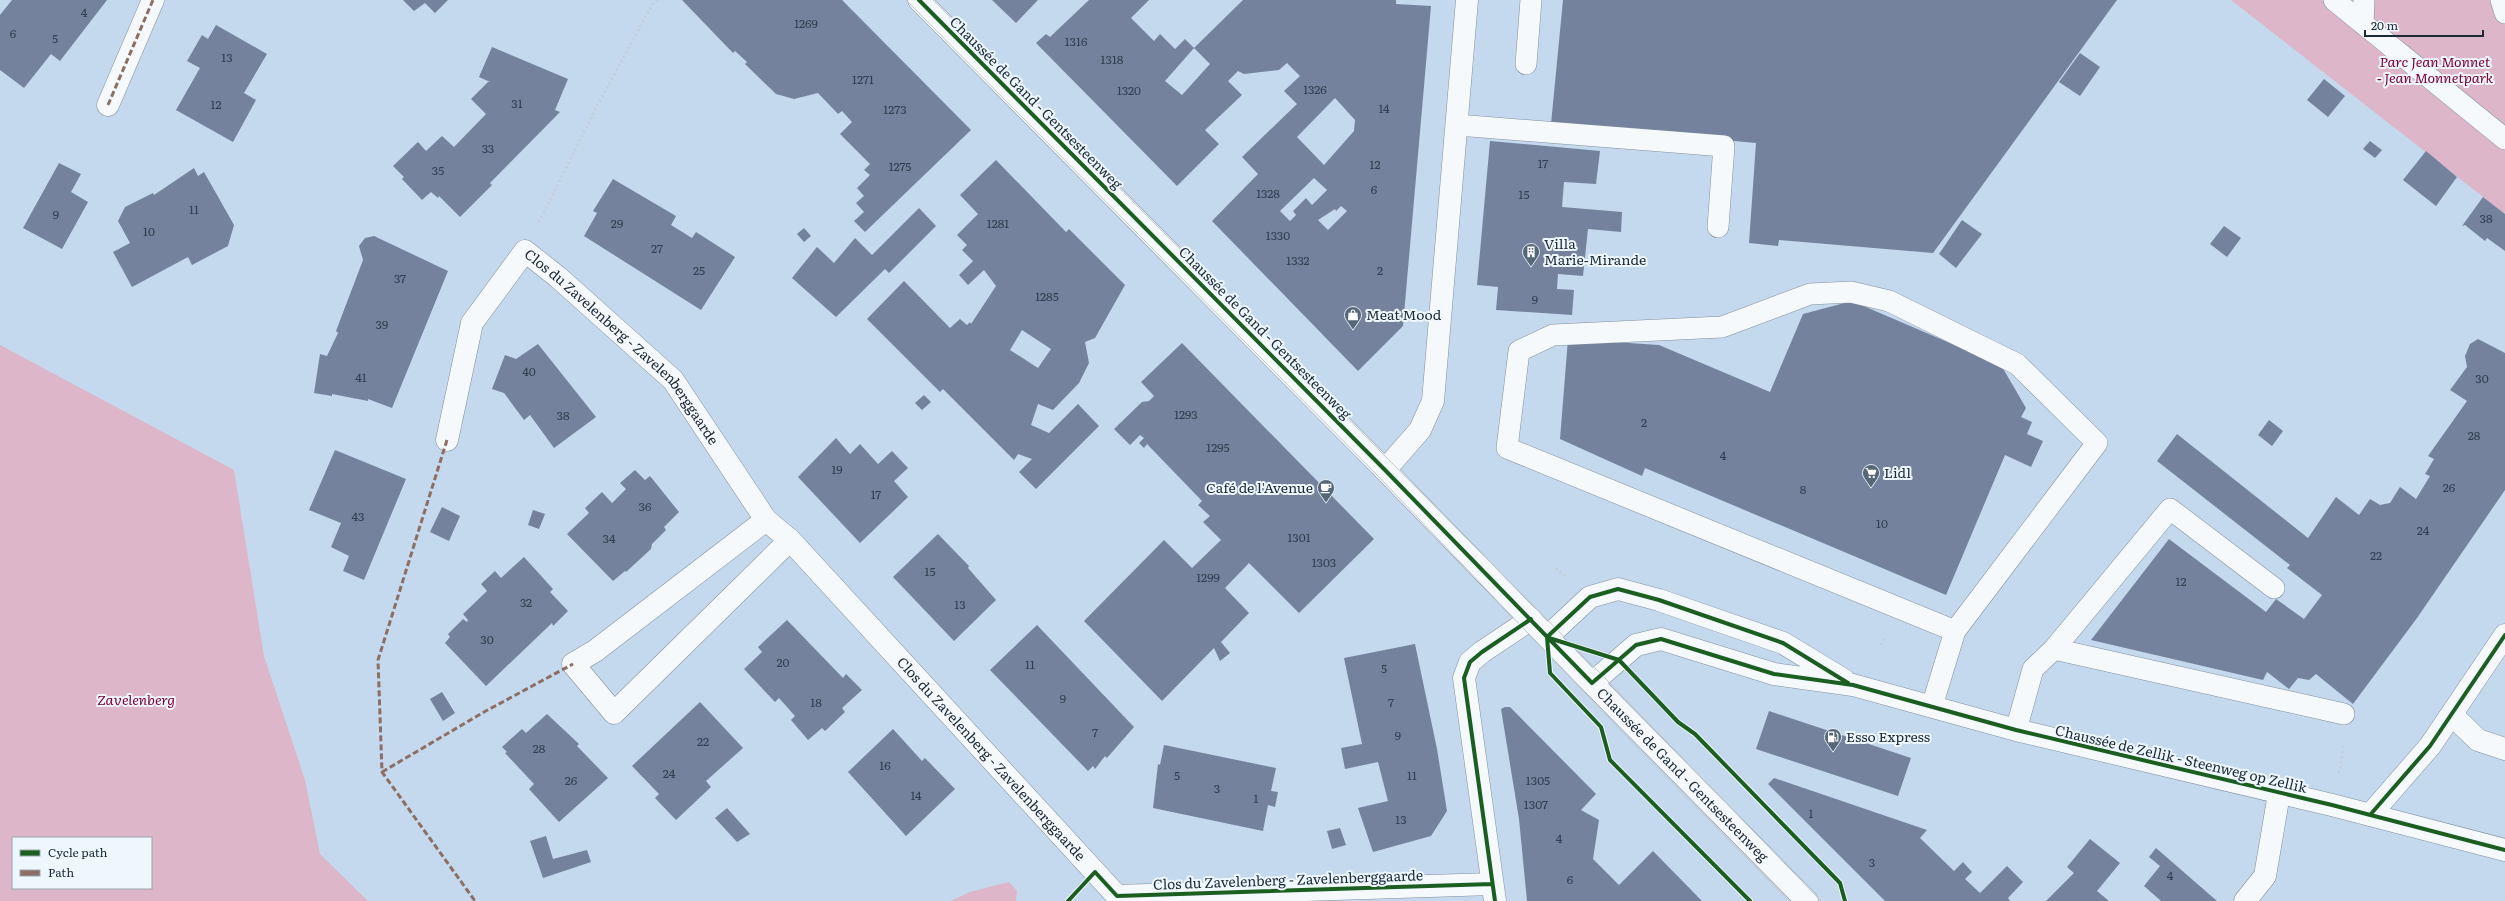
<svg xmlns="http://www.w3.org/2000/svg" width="2505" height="901" viewBox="0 0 2505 901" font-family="Literata,serif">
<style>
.green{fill:#ddb6c9;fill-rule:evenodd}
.building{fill:#74829d;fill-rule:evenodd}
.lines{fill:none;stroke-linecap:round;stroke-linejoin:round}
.service-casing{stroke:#80909f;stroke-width:22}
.minor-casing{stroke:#80909f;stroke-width:23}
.tertiary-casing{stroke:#80909f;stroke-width:23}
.secondary-casing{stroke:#80909f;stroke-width:23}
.path{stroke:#c7cdd4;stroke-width:2.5;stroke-dasharray:2 3;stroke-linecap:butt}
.service{stroke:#f6f9fc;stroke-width:21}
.minor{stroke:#f6f9fc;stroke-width:22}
.tertiary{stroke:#f6f9fc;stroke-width:22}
.secondary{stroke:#f6f9fc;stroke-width:22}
.tram{stroke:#c0c6cc;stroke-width:1}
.quiet{stroke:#8d6e63;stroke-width:3;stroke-dasharray:6 3;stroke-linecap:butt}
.cycleway-casing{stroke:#eff7fe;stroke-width:6}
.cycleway{stroke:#1b5e20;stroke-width:4}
.labels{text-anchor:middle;stroke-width:4;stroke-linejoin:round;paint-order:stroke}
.number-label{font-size:12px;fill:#314051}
.park-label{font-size:14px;font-style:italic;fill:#810437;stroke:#eff7fe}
.street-label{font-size:14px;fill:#1b2a38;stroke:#eff7fe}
.poi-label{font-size:14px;fill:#1b2a38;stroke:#eff7fe;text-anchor:start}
</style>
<rect width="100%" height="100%" fill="#c4d9ed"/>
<!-- green -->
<path class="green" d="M2231 0H2505V214Z
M0 345 234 470 264 656 305 780 320 854 368 901H0ZM13 838H151V888H13Z
M1009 882 1017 891 1016 901H951L970 892Z"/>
<!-- building -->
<path class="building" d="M12 0H107L60 61 51 54 24 88 0 70V15Z
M403 0H448L435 13 425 3 414 11Z
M682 0H842L971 130 865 232 854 221 864 212 856 203 864 196 857 188 870 175 864 170 870 164 840 134 852 122 842 111 838 114 818 93 794 99 776 94 745 64 747 62 735 51 733 53Z
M992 0H1038L1016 23Z
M1089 0H1149L1131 18 1154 41 1160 34 1175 49 1185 39 1194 48 1243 0H1396V4L1431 6 1403 326 1358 371 1212 221 1258 174 1242 157 1297 104 1284 91 1300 76 1287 63 1279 70 1244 74 1238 71 1228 81 1242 95 1205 130 1219 144 1177 186 1036 43 1046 34 1050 37ZM1194 48 1210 64 1182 95 1165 81ZM1335 98 1355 120 1354 131 1324 165 1297 137ZM1314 178 1327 190 1312 205 1306 198 1293 211 1296 215 1290 221 1280 211ZM1341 206 1347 211 1328 230 1318 220 1335 209 1336 211Z
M1563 0H2117L1933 253 1779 240 1778 246 1749 243 1756 143 1551 124Z
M216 25 267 54 244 93 256 100 233 142 176 110 200 68 187 61 202 35 208 39Z
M492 47 568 79 555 110 560 112 490 183 492 185 460 217 439 196 438 198 431 192 422 200 402 179 404 177 393 166 418 142 426 151 442 136 454 147 486 114 471 99 488 82H490L479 77Z
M2080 53 2100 67 2080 96 2059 82Z
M2324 79 2345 96 2328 117 2307 100Z
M1490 141 1600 151 1596 184 1564 182 1562 207 1622 212 1621 232 1588 229 1583 276 1558 274 1557 289 1574 290 1572 315 1496 310 1498 287 1477 285Z
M2370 141 2382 150 2375 158 2363 149Z
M2426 151 2457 177 2436 206 2403 180Z
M996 160 1066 232 1069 229 1125 285 1095 338 1085 342 1089 363 1079 383 1053 410 1038 404 1031 425 1049 433 1078 404 1099 426 1036 489 1019 472 1032 459 1018 454 1014 460 943 389 940 392 867 319 904 281 950 328 960 319 967 325 970 322 971 324 996 286 984 270 968 285 959 275 973 261 962 250 967 245 957 235 978 214 960 195ZM1022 330 1051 349 1038 368 1010 350Z
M59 163 81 174 71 192 88 202 62 249 23 228Z
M194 168 198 176 204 172 234 225 228 246 192 265 188 257 132 287 113 252 130 243 118 221 125 207 153 193 154 195Z
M613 179 676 216 671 225 692 238 696 232 735 257 701 310 584 236 597 213 593 211Z
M2483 197 2505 214V251L2487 238 2485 241 2465 225 2462 226Z
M919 208 936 226 889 273 885 269 836 317 792 278 817 247 834 263 855 238 872 255Z
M1962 220 1982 234 1956 268 1939 254Z
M2224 226 2241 238 2227 257 2210 244Z
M804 228 811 236 804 242 797 234Z
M374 236 448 271 392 408 368 399V401L332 394V396L314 393 320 354 327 356 338 333 336 331 363 260 359 246 365 238Z
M1852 301 2001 365 2026 408 2021 417 2032 422 2027 434 2043 441 2031 467 2005 455 1946 595 1645 468 1642 476 1560 439 1568 339 1659 345 1770 392 1803 314Z
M2478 339 2505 353V490L2417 618 2353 704 2316 674 2309 680 2298 678 2289 689 2267 672 2263 680 2091 640 2169 539 2266 612 2276 599 2304 619 2322 595 2287 568 2290 565 2157 461 2177 434 2308 538 2336 497 2359 515 2370 499 2380 505 2390 503 2400 487 2416 499 2430 476 2425 474 2434 459 2428 456 2467 401 2450 390 2467 367 2465 356 2470 344Z
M1182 343 1374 539 1299 613 1249 563 1225 588 1249 613 1221 642 1230 653 1220 661 1214 648 1162 701 1084 621 1164 540 1192 568 1221 540 1203 522 1210 516 1198 505 1202 501 1147 444 1144 448 1139 443 1144 438 1140 435 1130 445 1114 429 1142 402 1149 401 1154 396 1141 382Z
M538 344 596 417 554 448 530 415 524 420 504 393 492 389 505 355 516 359Z
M924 395 931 402 922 410 915 403Z
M2269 420 2283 431 2272 446 2258 435Z
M836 438 850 454 860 444 878 464 892 451 908 468 894 481 908 497 860 543 798 477Z
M335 450 406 479 364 580 343 571 349 556 331 547 341 523 309 510Z
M635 470 645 480 650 476 679 512 664 527 666 530 652 544 651 549 626 572 625 571 613 581 567 534 589 513 585 508 602 492 612 503 626 489 620 483Z
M442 507 460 516 449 541 430 532Z
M533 510 545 514 539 529 528 525Z
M938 534 969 566 968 568 996 600 954 641 893 577Z
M524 557 553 589 550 592 568 611 553 626 552 623 486 686 445 643 450 637 448 634 463 619 467 622 468 620 463 614 487 591 481 584 495 571 501 578Z
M787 620 843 678 846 674 862 690 842 708 845 712 825 731 822 728 808 740 791 720 795 716 779 698 775 702 744 669 762 652 758 647Z
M1037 625 1134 727 1107 758 1105 756 1095 769 1093 766 1088 771 990 670Z
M1415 644 1437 749 1447 811 1431 836 1373 852 1358 808 1388 801 1378 762 1345 769 1341 748 1362 744 1344 658Z
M442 692 455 713 443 721 430 699Z
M700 702 743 748 706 781 711 787 676 820 655 798 659 794 632 766Z
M1505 707H1510L1596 794 1581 810 1599 820 1593 859 1619 885 1653 851 1702 901H1527L1519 819 1501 709Z
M1769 711 1911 758 1898 796 1756 749Z
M547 714 579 744 577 746 608 778 559 822 529 789 534 784 505 753 507 752 502 747 522 729 526 733Z
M893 729 922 761 925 758 955 789 906 836 848 772Z
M1164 745 1276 768 1271 791 1278 792 1275 807 1268 805 1263 831 1153 808 1158 764 1160 765Z
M1774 778 1927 830 1920 838 1954 871 1963 862 1972 872 1965 879 1980 893 2007 866 2023 882 2008 898 2010 901H1885L1768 784Z
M727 808 750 834 737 842 715 818Z
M1340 828 1346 845 1332 849 1327 831Z
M546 836 553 859 587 850 591 862 543 878 530 841Z
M2090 839 2120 863 2097 891 2109 901H2046L2074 873 2067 867Z
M2156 848 2217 901H2161L2144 886 2160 866 2149 857Z"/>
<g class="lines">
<defs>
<path id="service" d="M2334 0 2505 139
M2501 0 2505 13
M2363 24 2364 0
M1526 64 1531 0
M1457 125 1724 146 1718 227
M2054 649 2344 714
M1932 706 1955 631 2097 443 2017 364 1889 301 1851 292 1810 294 1722 327 1553 335 1519 351 1507 448 1955 631
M2016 730 2033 669 2054 649 2170 509 2274 588"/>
<g id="minor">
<path d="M108 105 153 0"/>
<path id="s1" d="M447 440 472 323 525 251 559 278 673 380 766 520 790 540 1117 896 1492 884"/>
<path d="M1385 470 1420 430 1433 401 1467 0"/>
<path d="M766 520 595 651 573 664 614 713 790 540"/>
<path d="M1495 901 1464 678 1470 662 1482 652 1531 619"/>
<path d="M2245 901 2265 876 2279 794"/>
</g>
<g id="tertiary">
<path id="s2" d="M1592 683 1807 901"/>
<path d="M2452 715 2478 740 2505 749"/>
<path d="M2370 815 2430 746 2505 635"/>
</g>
<path id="secondary" d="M919 0 1385 470 1592 683 1636 645 1661 639 1774 674 1853 685 2016 730 2332 805 2505 850
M1547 637 1590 597 1618 589 1659 600 1783 643 1844 680"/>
</defs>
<!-- service casing -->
<use href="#service" class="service-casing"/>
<!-- minor casing -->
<use href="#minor" class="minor-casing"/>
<!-- tertiary casing -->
<use href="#tertiary" class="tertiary-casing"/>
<!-- secondary casing -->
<use href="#secondary" class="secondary-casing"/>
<!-- path -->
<path class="path" d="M539 222 597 106 652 5 658 0
M1556 568 1566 577
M1881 645 1885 636
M2339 773 2344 745"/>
<!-- service -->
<use href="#service" class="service"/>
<!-- minor -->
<use href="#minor" class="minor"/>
<!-- tertiary -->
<use href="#tertiary" class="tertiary"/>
<!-- secondary -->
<use href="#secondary" class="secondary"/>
<!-- tram -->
<path class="tram" d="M906 0 1378 476 1630 740 1789 901
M933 0 1602 675 1821 901"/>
<!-- quiet -->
<path class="quiet" d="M108 105 153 0
M447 440 378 660 382 772 475 901
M382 772 484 712 573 664"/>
<defs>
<path id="cycleway" d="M919 0 1385 470 1592 683 1636 645 1661 639 1774 674 1853 685 2016 730 2332 805 2505 850
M1547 637 1590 597 1618 589 1659 600 1783 643 1848 683
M1547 637 1550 673 1601 727 1610 760 1750 901
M1549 638 1619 660 1678 722 1695 734 1840 883 1845 901
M2370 815 2430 746 2505 635
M1068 901 1095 872 1117 896 1492 884
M1495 901 1464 678 1470 662 1482 652 1531 619"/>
</defs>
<!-- cycleway casing -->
<use href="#cycleway" class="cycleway-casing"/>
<!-- cycleway -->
<use href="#cycleway" class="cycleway"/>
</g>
<!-- icons -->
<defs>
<symbol id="building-pin" viewBox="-11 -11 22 30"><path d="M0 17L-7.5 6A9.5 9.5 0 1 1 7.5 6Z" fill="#566777" stroke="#eff7fe"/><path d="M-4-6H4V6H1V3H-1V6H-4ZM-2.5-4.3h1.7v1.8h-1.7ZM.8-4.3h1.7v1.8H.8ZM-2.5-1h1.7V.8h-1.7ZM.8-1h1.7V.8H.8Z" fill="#fff"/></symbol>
<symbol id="shop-pin" viewBox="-11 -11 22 30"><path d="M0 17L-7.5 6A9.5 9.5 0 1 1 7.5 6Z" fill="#566777" stroke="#eff7fe"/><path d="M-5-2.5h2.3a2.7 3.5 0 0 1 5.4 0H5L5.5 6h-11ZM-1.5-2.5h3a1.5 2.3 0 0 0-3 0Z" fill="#fff"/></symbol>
<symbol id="supermarket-pin" viewBox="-11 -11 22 30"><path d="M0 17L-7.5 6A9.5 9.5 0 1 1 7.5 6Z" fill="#566777" stroke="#eff7fe"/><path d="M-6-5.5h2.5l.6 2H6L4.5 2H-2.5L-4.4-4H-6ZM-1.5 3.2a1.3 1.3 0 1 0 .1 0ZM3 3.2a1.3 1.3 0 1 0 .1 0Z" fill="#fff"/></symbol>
<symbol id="cafe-pin" viewBox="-11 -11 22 30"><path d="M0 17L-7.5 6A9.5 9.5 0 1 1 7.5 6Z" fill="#566777" stroke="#eff7fe"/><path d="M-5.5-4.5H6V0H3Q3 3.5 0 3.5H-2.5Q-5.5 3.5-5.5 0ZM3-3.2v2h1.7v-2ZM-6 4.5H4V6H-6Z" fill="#fff"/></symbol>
<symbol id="fuel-pin" viewBox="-11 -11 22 30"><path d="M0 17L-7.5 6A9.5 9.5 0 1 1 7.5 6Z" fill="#566777" stroke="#eff7fe"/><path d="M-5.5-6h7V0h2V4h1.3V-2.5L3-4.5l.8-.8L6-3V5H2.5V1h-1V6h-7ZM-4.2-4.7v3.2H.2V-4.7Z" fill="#fff"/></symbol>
</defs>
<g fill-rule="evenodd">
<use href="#building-pin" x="1521" y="242" width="20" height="27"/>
<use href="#shop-pin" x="1343" y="305" width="20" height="27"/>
<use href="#supermarket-pin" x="1861" y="463" width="20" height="27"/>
<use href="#cafe-pin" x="1316" y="478" width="20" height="27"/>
<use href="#fuel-pin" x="1823" y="727" width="20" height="27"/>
</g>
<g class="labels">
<!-- number labels -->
<g class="number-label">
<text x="84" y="17">4</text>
<text x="806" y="28">1269</text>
<text x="13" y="38">6</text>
<text x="55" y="43">5</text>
<text x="1076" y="46">1316</text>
<text x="227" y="62">13</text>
<text x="1112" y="64">1318</text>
<text x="863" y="84">1271</text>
<text x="1315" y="94">1326</text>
<text x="1129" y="95">1320</text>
<text x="517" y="108">31</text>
<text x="216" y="109">12</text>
<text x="1384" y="113">14</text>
<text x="895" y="114">1273</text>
<text x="488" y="153">33</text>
<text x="1543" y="168">17</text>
<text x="1375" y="169">12</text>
<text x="900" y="171">1275</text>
<text x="438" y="175">35</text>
<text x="1374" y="194">6</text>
<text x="1268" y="198">1328</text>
<text x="1524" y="199">15</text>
<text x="194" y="214">11</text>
<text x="56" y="219">9</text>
<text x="2486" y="223">38</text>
<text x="617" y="228">29</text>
<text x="998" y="228">1281</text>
<text x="149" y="236">10</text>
<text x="1278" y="240">1330</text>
<text x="657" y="253">27</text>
<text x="1298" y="265">1332</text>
<text x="699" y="275">25</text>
<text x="1380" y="275">2</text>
<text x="400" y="283">37</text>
<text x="1047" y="301">1285</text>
<text x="1535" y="304">9</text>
<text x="382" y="329">39</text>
<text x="529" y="376">40</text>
<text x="361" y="382">41</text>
<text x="2482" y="383">30</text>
<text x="1186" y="419">1293</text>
<text x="563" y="420">38</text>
<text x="1644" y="427">2</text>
<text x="2474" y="440">28</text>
<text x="1218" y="452">1295</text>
<text x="1723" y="460">4</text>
<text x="837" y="474">19</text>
<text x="2449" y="492">26</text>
<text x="1803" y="494">8</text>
<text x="876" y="499">17</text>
<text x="645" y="511">36</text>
<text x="358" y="521">43</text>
<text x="1882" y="528">10</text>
<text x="2423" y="535">24</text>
<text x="1299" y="542">1301</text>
<text x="609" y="543">34</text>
<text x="2376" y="560">22</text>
<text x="1324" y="567">1303</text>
<text x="930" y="576">15</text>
<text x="1208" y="582">1299</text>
<text x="2181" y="586">12</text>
<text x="526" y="607">32</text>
<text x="960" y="609">13</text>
<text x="487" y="644">30</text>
<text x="783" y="667">20</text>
<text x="1030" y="669">11</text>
<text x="1384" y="673">5</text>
<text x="1063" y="703">9</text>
<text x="816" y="707">18</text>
<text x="1391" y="707">7</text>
<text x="1095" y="737">7</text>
<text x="1398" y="740">9</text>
<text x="703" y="746">22</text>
<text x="539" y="753">28</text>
<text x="885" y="770">16</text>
<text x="669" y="778">24</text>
<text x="1177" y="780">5</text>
<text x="1412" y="780">11</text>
<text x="571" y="785">26</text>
<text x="1538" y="785">1305</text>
<text x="1217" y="793">3</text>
<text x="916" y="800">14</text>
<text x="1256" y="803">1</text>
<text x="1536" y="809">1307</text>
<text x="1811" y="818">1</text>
<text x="1401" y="824">13</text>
<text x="1559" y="843">4</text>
<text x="1872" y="867">3</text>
<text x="2170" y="880">4</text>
<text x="1570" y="884">6</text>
</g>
<!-- park labels -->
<g class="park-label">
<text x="2435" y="67">Parc Jean Monnet<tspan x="2435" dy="16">- Jean Monnetpark</tspan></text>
<text x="136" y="705">Zavelenberg</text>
</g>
<!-- street labels -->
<g class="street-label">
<text transform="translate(1036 103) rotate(45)" y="5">Chaussée de Gand - Gentsesteenweg</text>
<text transform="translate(1265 333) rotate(45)" y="5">Chaussée de Gand - Gentsesteenweg</text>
<text dy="5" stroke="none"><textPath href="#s1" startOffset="346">Clos du Zavelenberg - Zavelenberggaarde</textPath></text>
<text dy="5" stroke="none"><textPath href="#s1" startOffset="902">Clos du Zavelenberg - Zavelenberggaarde</textPath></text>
<text transform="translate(2181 759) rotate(13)" y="5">Chaussée de Zellik - Steenweg op Zellik</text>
<text dy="5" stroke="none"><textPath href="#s2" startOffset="129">Chaussée de Gand - Gentsesteenweg</textPath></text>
<text transform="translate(1288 880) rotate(-2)" y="5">Clos du Zavelenberg - Zavelenberggaarde</text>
</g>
<!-- poi labels -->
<g class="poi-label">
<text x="1544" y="249">Villa<tspan x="1544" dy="16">Marie-Mirande</tspan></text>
<text x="1366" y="320">Meat Mood</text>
<text x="1884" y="478">Lidl</text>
<text x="1313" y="493" text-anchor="end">Café de l'Avenue</text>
<text x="1846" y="742">Esso Express</text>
</g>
</g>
<!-- legend -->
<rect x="12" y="837" width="140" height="52" fill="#eff7fe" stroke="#9aa5af"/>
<rect x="20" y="850" width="20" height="6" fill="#1b5e20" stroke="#9aa5af"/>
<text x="48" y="857" font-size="12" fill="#1b2a38">Cycle path</text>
<rect x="20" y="870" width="20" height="6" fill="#8d6e63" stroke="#9aa5af"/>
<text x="48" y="877" font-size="12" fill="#1b2a38">Path</text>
<!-- scale -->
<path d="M2365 30v6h118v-6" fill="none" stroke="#1b2a38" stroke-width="2"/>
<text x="2371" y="30" font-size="12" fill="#1b2a38" stroke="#eff7fe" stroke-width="3" paint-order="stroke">20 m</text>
</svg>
